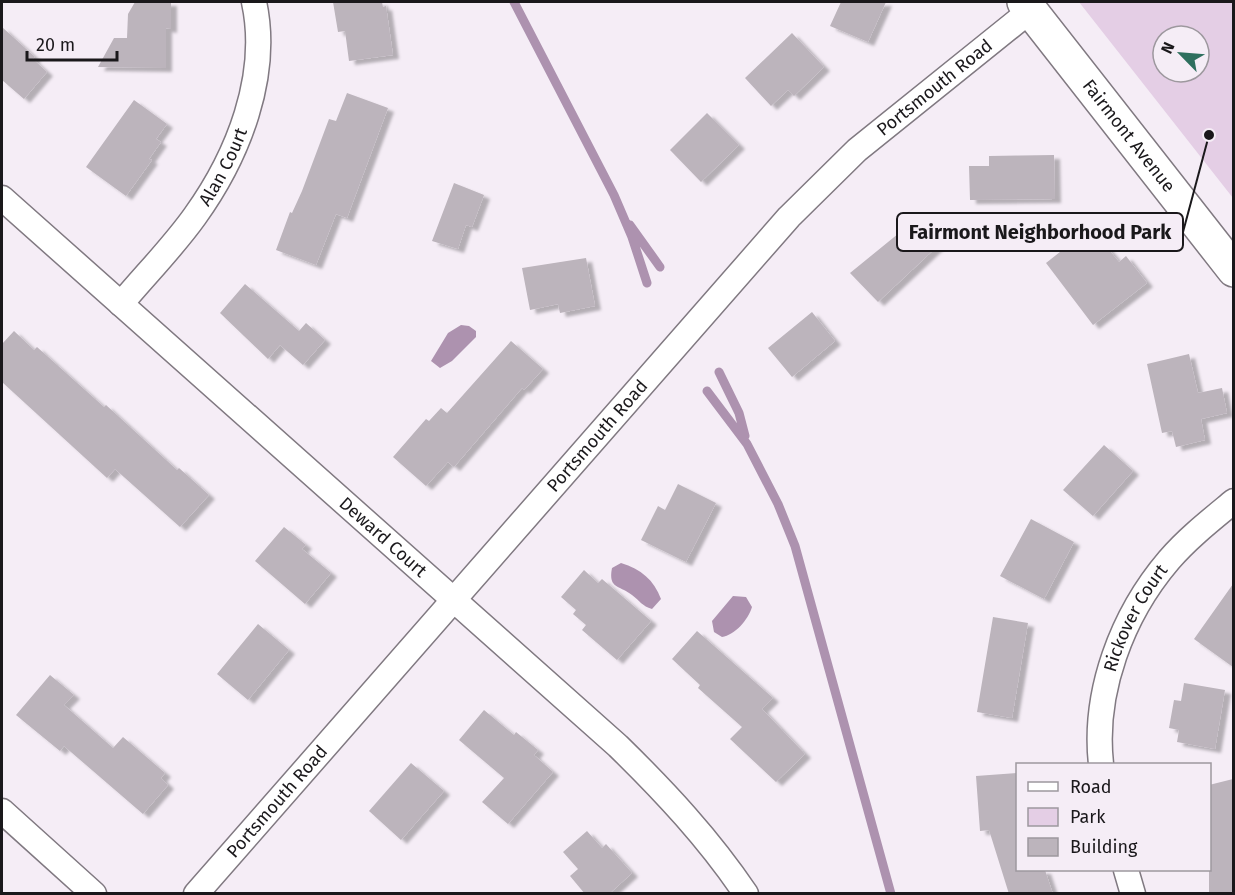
<svg xmlns="http://www.w3.org/2000/svg" width="1235" height="895" viewBox="0 0 1235 895" font-family="'Fira Sans',sans-serif">
<style>
.green{fill:#e4cee5;fill-rule:evenodd}
.water{fill:#ad92af}
.lines{fill:none;stroke-linecap:round;stroke-linejoin:round}
.stream{stroke:#ad92af;stroke-width:9}
.building{fill:#bcb4bc;filter:url(#shadow)}
.street-casing{stroke:#807981;stroke-width:27}
.secondary-casing{stroke:#807981;stroke-width:36}
.street{stroke:#fff;stroke-width:24}
.secondary{stroke:#fff;stroke-width:33}
.labels{text-anchor:middle;stroke-width:5;stroke-linejoin:round;paint-order:stroke}
.street-label{font-size:18px;fill:#1a181b;stroke:#f5edf6}
.leader{fill:none;stroke:#1a181b;stroke-width:2}
.callout-dot{fill:#1a181b;stroke:#f5edf6;stroke-width:2}
.callout{fill:#f5edf6;stroke:#1a181b;stroke-width:2}
.callout-label{font-size:20px;text-anchor:middle;font-weight:bold;fill:#1a181b}
</style>
<defs>
<filter id="shadow"><feDropShadow dx="6" dy="4" stdDeviation="1.5" flood-color="#0004"/></filter>
</defs>
<rect width="100%" height="100%" fill="#f5edf6"/>
<!-- green -->
<path class="green" d="M1079 2H1233V198ZM1163 36H1199V72H1163Z"/>
<!-- water -->
<path class="water" d="M461 325 469 326 476 331V337L452 361 440 368 431 361 448 333Z
M621 563C641 569 654 580 661 599L652 609C642 606 640 601 632 595 619 585 608 589 612 568Z
M733 596 746 597 752 607C748 620 735 635 722 637L714 632 712 621Z"/>
<g class="lines">
<!-- stream -->
<path class="stream" d="M514 2 614 195 632 237 647 283
M630 225 660 267
M719 372 739 413 745 436
M707 391 747 444 778 504 795 546 891 894"/>
</g>
<!-- building -->
<path class="building" d="M135 2H171V29L166 28V68L98 67 114 38H127L128 14Z
M333 2H382L383 7 386 6 393 55 349 61 345 31 338 32Z
M841 2H886L868 42 830 26Z
M2 27 35 57 33 59 47 72 24 99 2 80Z
M792 33 824 67 794 96 788 90 771 106 745 78Z
M347 93 388 108 347 218 336 214 316 265 276 250 290 212 292 213 302 191 329 119 336 121Z
M134 100 167 124 156 139 161 142 149 159 152 160 126 196 86 167Z
M707 113 739 145 701 182 670 150Z
M1054 155 1055 199 970 200 969 166H989V156Z
M454 183 484 195 472 227 466 225 458 249 432 241Z
M920 216 943 241 878 302 850 273Z
M1084 233 1097 250 1105 245 1119 262 1126 256 1147 283 1093 325 1046 263Z
M586 258 595 306 560 313 558 304 530 310 522 268Z
M245 284 299 331 306 323 325 340 303 365 280 345 268 359 220 313Z
M812 312 835 341 792 377 768 348Z
M14 331 34 350 37 347 104 407 106 405 177 470 179 468 209 495 180 527 115 469 107 478 2 382V344Z
M511 341 543 369 524 390 522 388 454 467 448 462 426 486 393 457 426 419 429 421 441 408 447 413Z
M1189 354 1198 393 1222 388 1227 413 1201 419 1205 440 1176 447 1172 431 1162 433 1147 364Z
M1104 445 1133 471 1093 516 1063 490Z
M678 484 716 503 686 562 641 540 658 506 665 510Z
M1031 519 1074 542 1044 599 1000 576Z
M284 527 306 545 302 549 331 573 305 604 255 561Z
M584 570 598 583 602 579 651 621 617 660 582 630 586 625 573 614 576 610 561 597Z
M1233 584V667L1194 639Z
M993 617 1028 623 1012 718 977 712Z
M258 624 289 650 248 700 217 674Z
M697 631 773 698 762 709 805 754 776 782 730 739 742 727 698 688 700 685 672 659Z
M50 675 74 695 64 705 113 748 123 737 165 773 161 778 168 785 143 814 64 746 60 751 16 715Z
M1184 683 1225 690 1215 749 1177 742 1179 730 1169 728 1174 700 1181 701Z
M484 710 514 735 516 732 538 750 534 755 553 772 508 824 482 802 504 778 459 740Z
M411 763 444 791 401 840 369 811Z
M1017 773V870H1045L1053 894H1009L989 830 980 831 976 776Z
M1233 779V894H1209V785Z
M587 831 602 848 606 844 632 873 609 894H585L570 876 578 869 563 852Z"/>
<g class="lines">
<defs>
<g id="street">
<path id="s1" d="M2 198 618 746C665 792 709 839 746 894"/>
<path id="s2" d="M121 304C145 275 173 247 195 216 238 156 270 76 254 2"/>
<path id="s3" d="M1101 764C1093 692 1122 615 1169 560 1188 538 1211 520 1234 501"/>
<path d="M2 811 94 894"/>
<path d="M1126 870 1133 894"/>
<path id="s4" d="M196 894 789 217 857 150 1031 10"/>
</g>
<g id="secondary">
<path id="s5" d="M1024 2 1234 270"/>
</g>
</defs>
<!-- street casing -->
<use href="#street" class="street-casing"/>
<!-- secondary casing -->
<use href="#secondary" class="secondary-casing"/>
<!-- street -->
<use href="#street" class="street"/>
<!-- secondary -->
<use href="#secondary" class="secondary"/>
</g>
<g class="labels">
<!-- street labels -->
<g class="street-label">
<text dy="6" stroke="none"><textPath href="#s4" startOffset="1095">Portsmouth Road</textPath></text>
<text dy="6" stroke="none"><textPath href="#s5" startOffset="170">Fairmont Avenue</textPath></text>
<text dy="6" stroke="none"><textPath href="#s2" startOffset="172">Alan Court</textPath></text>
<text dy="6" stroke="none"><textPath href="#s4" startOffset="609">Portsmouth Road</textPath></text>
<text dy="6" stroke="none"><textPath href="#s1" startOffset="510">Deward Court</textPath></text>
<text dy="6" stroke="none"><textPath href="#s3" startOffset="153">Rickover Court</textPath></text>
<text dy="6" stroke="none"><textPath href="#s4" startOffset="123">Portsmouth Road</textPath></text>
</g>
</g>
<!-- callouts -->
<path class="leader" d="M1209 135L1183 232"/>
<circle class="callout-dot" cx="1209" cy="135" r="6"/>
<rect class="callout" x="897" y="213" width="286" height="38" rx="6"/>
<g class="callout-label">
<text x="1040" y="239">Fairmont Neighborhood Park</text>
</g>
<!-- border -->
<rect width="1235" height="895" fill="none" stroke="#1a181b" stroke-width="6"/>
<!-- legend -->
<rect x="1016" y="763" width="195" height="108" fill="#f5edf6" stroke="#9d989e" stroke-width="1.5"/>
<rect x="1028" y="782" width="30" height="9" fill="#ffffff" stroke="#9d989e" stroke-width="1.5"/>
<text x="1070" y="793" font-size="18" fill="#1a181b">Road</text>
<rect x="1028" y="808" width="30" height="18" fill="#e4cee5" stroke="#9d989e" stroke-width="1.5"/>
<text x="1070" y="823" font-size="18" fill="#1a181b">Park</text>
<rect x="1028" y="838" width="30" height="18" fill="#bcb4bc" stroke="#9d989e" stroke-width="1.5"/>
<text x="1070" y="853" font-size="18" fill="#1a181b">Building</text>
<!-- north arrow -->
<g transform="translate(1181 54) rotate(295)"><circle r="28" fill="#f5edf6" stroke="#9d989e" stroke-width="1.5"/>
<path d="M0-4.5L10 22L0 15L-10 22Z" fill="#2e6f5e"/>
<text y="-9" font-size="16" font-weight="bold" text-anchor="middle" fill="#1a181b">N</text>
</g>
<!-- scale -->
<path d="M27 51v9h90v-9" fill="none" stroke="#1a181b" stroke-width="3"/>
<text x="36" y="51" font-size="18" fill="#1a181b" stroke="#f5edf6" stroke-width="4.5" paint-order="stroke">20 m</text>
</svg>
